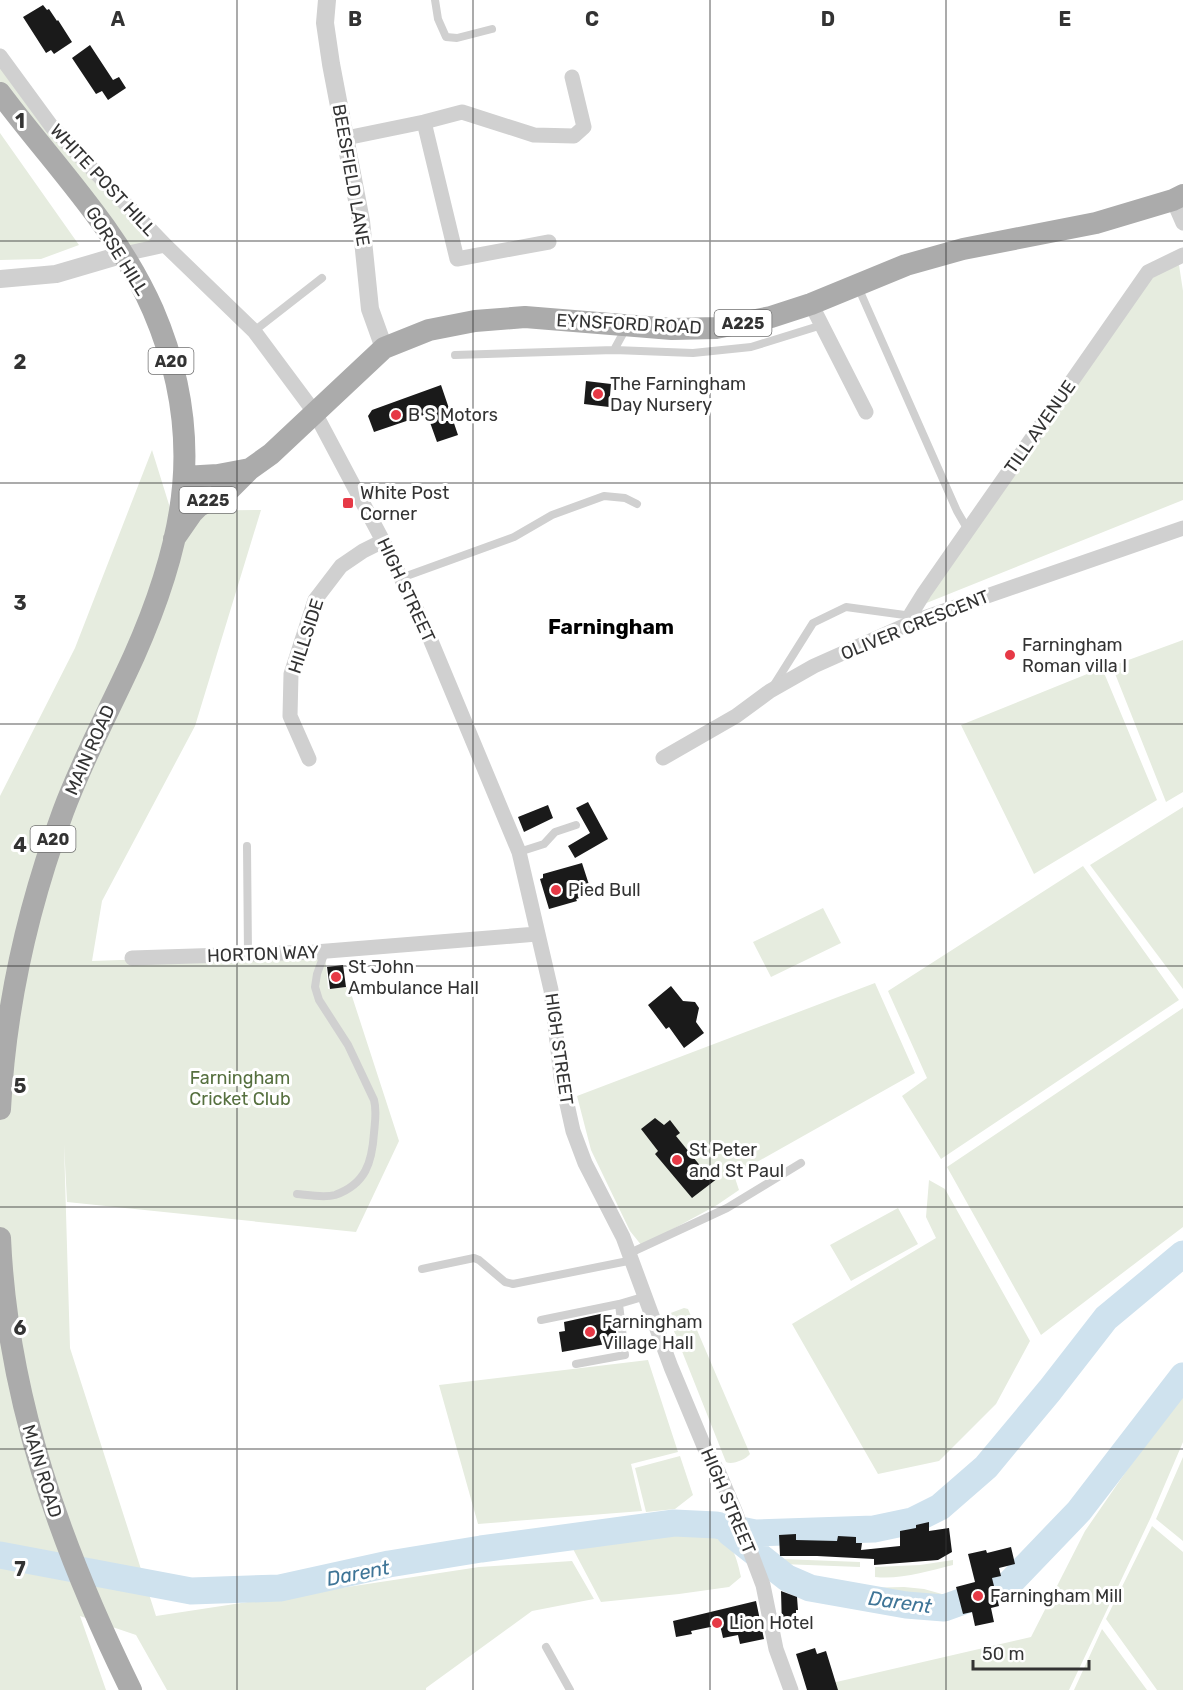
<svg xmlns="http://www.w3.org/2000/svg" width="1183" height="1690" viewBox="0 0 1183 1690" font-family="Rubik,sans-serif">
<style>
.green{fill:#e6ecdf}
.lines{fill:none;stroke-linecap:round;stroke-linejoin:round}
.river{stroke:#cfe2ee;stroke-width:27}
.building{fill:#1a1a1a}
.service{stroke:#d0d0d0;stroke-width:8}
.minor{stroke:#d0d0d0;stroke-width:15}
.tertiary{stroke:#d0d0d0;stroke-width:18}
.primary{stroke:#ababab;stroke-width:22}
.grid{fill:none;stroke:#333;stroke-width:1.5;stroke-opacity:0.55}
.poi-dot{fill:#e63946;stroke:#fff;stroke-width:2}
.labels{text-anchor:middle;stroke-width:6;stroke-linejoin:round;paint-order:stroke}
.shield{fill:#fff;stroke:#707070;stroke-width:1.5}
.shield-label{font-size:16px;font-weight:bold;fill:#333}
.street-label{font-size:18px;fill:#333;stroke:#fff}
.poi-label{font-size:18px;fill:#333;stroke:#fff;text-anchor:start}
.park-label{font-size:18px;fill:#56703f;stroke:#fff}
.water-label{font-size:20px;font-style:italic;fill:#3f7597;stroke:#fff}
.quarter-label{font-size:21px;font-weight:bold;fill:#000;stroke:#fff}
.grid-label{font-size:20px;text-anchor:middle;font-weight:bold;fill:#333;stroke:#fff;stroke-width:6;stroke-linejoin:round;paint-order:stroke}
</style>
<rect width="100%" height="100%" fill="#fff"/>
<!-- green -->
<path class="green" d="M0 59 164 245 129 258 0 86Z
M0 133 79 245 41 259 0 260Z
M1179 265 1183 291V500L919 606 1150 274 1163 268Z
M152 450 171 511 261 510 195 726 102 901 92 961 325 953 328 989 349 987 399 1141 356 1232 67 1202 64 1144 70 1348 156 1616 479 1567 572 1561 594 1599 532 1611 426 1688V1690H167L136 1635 80 1616 106 1690H0V796L75 648Z
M1183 640V792L1166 802 1112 666Z
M1102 668 1157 800 1034 874 961 725Z
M1183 807V989L1090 865Z
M1083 866 1179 1000 941 1159 902 1096 927 1078 888 991Z
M823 908 841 943 771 977 753 942Z
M875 983 915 1073 734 1175 739 1190 717 1205 642 1246 630 1231 591 1150 577 1096Z
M1183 1008V1227L1041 1335 947 1167Z
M929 1180 945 1189 1030 1341 996 1404 939 1461 878 1474 792 1324 936 1238 926 1217Z
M898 1208 918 1244 851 1281 830 1245Z
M684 1308 688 1309 750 1454C745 1460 732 1465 726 1462L668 1316V1314Z
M648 1360 678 1452 631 1464 642 1511 478 1524 439 1385Z
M1183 1389V1442L1151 1517 1069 1690H833L832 1683 1031 1637 1085 1531Z
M680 1456 693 1495 675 1509 646 1512 635 1468Z
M1183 1457V1541L1156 1519Z
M1152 1526 1183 1552V1690H1157L1106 1619Z
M669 1532C714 1533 731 1526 741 1577L729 1587 679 1594 601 1602 572 1547Z
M781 1559 860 1562V1567L782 1564Z
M953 1560V1565C928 1571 900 1580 875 1577V1567L920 1565Z
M794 1580H811L814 1585 834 1588 837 1585 857 1587 856 1598 811 1589 793 1582Z
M904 1587 924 1589 949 1596 950 1599 929 1597 862 1599 863 1588Z
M1102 1629 1147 1690H1074Z"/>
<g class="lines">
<!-- river -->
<path class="river" d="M730 1533 787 1578 810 1588 906 1605 944 1608 1008 1585 1079 1511 1183 1376
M0 1555 191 1591 280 1588 389 1564 481 1549 674 1523 716 1525 755 1533 874 1529 912 1521 940 1507 986 1467 1050 1390 1106 1318 1183 1254"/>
</g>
<!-- building -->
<path class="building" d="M43 5 47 10 49 9 57 21 58 20 72 42 54 54 51 50 46 53 23 17Z
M90 45 113 80 119 77 126 88 108 100 102 91 96 94 72 58Z
M586 381 611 384 609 407 584 404Z
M441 385 458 435 437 442 427 414 374 432 368 416 372 410Z
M588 802 608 839 575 858 568 846 590 833 576 808Z
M548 805 553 818 524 832 518 817Z
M582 863 592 894 576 899 577 901 549 909 540 879 543 878V874Z
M343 965 346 987 330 989 327 967Z
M671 986 683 1001 695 1002 699 1008 696 1022 704 1033 684 1048 669 1027 666 1029 648 1005Z
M655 1118 664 1125 670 1120 680 1133 676 1136 702 1168 707 1165 718 1178 692 1198 655 1154 658 1151 641 1129Z
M609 1312 611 1323 615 1322 617 1342 562 1352 559 1332 565 1331 564 1322Z
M929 1522V1531L949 1528 952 1552 938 1560 874 1565V1559L817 1556H780L779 1535 796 1534V1540L837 1541 838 1536 856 1537V1543H862L861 1550 900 1546V1531L916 1528V1525Z
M1011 1547 1015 1564 999 1568 1001 1576 992 1578 999 1606 991 1608 994 1622 975 1626 972 1612 963 1614 956 1587 975 1582 968 1554 986 1550 987 1553Z
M781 1591 797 1597 798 1610H796V1628L782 1627Z
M756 1601 764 1639 740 1644 738 1635 723 1638 720 1625 691 1631 692 1634 676 1637 673 1621Z
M815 1648 817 1654 826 1651 838 1690H807L796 1654Z"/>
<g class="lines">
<!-- service -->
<path class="service" d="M435 0 438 19 446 37 457 38 492 29
M858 287 957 511 968 530
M254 331 322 278
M614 350 626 328
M455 355 614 350 693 353 751 347 822 325
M401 578 514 537 552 515 604 496 625 498 637 504
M774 685 813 623 846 607 912 616
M247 846 248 955
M519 852 544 844 555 832 576 825
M297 1194C308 1195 324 1198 335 1195 366 1184 372 1162 374 1133 375 1121 377 1111 374 1100L348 1045 319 1000 315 987 317 974 325 952
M630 1253 727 1208 801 1163
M422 1269 474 1258 479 1260 505 1282 513 1284 633 1260
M541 1320 619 1304
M576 1364 625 1355 619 1304 646 1296
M546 1647 570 1690"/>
<!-- minor -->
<path class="minor" d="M0 56 52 127 165 245 254 331 315 413 383 541 426 629 519 852 551 990 561 1077 573 1131 585 1163 623 1237 671 1367 706 1451 718 1471 735 1511 763 1585 776 1649 791 1690
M424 122 457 259 549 242
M346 138 424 122 462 112 534 135 574 136 584 127 572 77
M1173 200 1183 223
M124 254 165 245
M811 304 866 412
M911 614 924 593 1148 272 1183 255
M663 758 736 716 770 691 814 666 915 621 1183 528
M309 759 290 716 291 674 315 600 341 566 363 551 383 541
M132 958 315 952 537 934"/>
<!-- tertiary -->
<path class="tertiary" d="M327 0 325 23 331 64 361 221 370 309 384 348
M0 279 56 274 124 254"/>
<!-- primary -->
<path class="primary" d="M0 93C53 164 117 228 153 310 206 433 187 537 134 656 110 709 83 758 63 812 28 907 5 1008 0 1109
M184 477 218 475 250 469
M174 539 192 513 199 506 230 489 250 469 271 454 384 348 429 330 475 321 525 317 672 329 716 328 771 317 811 304 906 265 963 249 1096 223 1173 200 1183 195
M0 1238C7 1398 61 1548 131 1690"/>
</g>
<!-- grid -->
<path class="grid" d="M237 0V1690M473 0V1690M710 0V1690M946 0V1690M0 241H1183M0 483H1183M0 724H1183M0 966H1183M0 1207H1183M0 1449H1183"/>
<!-- markers -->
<g class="poi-dot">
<circle cx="598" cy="394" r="6"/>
<circle cx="396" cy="415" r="6"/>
<rect x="342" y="497" width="12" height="12" rx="3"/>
<circle cx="1010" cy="655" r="6"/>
<circle cx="556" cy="890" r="6"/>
<circle cx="336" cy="977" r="6"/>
<circle cx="677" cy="1160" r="6"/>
<circle cx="590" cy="1332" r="6"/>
<circle cx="978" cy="1596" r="6"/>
<circle cx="717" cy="1623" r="6"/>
</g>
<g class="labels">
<!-- shield labels -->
<g class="shield">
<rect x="714.5" y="310" width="57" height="26" rx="4.5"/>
<rect x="148.5" y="348" width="45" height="26" rx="4.5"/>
<rect x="179.5" y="487" width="57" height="26" rx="4.5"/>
<rect x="30.5" y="826" width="45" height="26" rx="4.5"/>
</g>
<g class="shield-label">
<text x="743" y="329">A225</text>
<text x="171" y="367">A20</text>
<text x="208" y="506">A225</text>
<text x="53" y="845">A20</text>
</g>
<!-- street labels -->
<g class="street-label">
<text transform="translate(351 175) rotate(80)" y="6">BEESFIELD LANE</text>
<text transform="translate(103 180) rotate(47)" y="6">WHITE POST HILL</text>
<text transform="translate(117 251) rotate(58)" y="6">GORSE HILL</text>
<text transform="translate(629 324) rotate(3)" y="6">EYNSFORD ROAD</text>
<text transform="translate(1040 427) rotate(-55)" y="6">TILL AVENUE</text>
<text transform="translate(406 590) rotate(65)" y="6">HIGH STREET</text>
<text transform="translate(915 625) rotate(-22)" y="6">OLIVER CRESCENT</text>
<text transform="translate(306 636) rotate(-72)" y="6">HILLSIDE</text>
<text transform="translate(90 750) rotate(-66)" y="6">MAIN ROAD</text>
<text transform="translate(263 954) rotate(-2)" y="6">HORTON WAY</text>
<text transform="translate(559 1049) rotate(82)" y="6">HIGH STREET</text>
<text transform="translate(42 1471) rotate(73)" y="6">MAIN ROAD</text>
<text transform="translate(728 1501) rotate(67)" y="6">HIGH STREET</text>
</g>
<!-- poi labels -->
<g class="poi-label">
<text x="610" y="390">The Farningham<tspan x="610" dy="21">Day Nursery</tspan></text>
<text x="408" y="421">B S Motors</text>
<text x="360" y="499">White Post<tspan x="360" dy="21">Corner</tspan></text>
<text x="1022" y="651">Farningham<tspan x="1022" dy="21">Roman villa I</tspan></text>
<text x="568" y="896">Pied Bull</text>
<text x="348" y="973">St John<tspan x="348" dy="21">Ambulance Hall</tspan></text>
<text x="689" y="1156">St Peter<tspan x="689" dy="21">and St Paul</tspan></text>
<text x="602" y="1328">Farningham<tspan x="602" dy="21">Village Hall</tspan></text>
<text x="990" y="1602">Farningham Mill</text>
<text x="729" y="1629">Lion Hotel</text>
</g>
<!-- park labels -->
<g class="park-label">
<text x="240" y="1084">Farningham<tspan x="240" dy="21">Cricket Club</tspan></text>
</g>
<!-- water labels -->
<g class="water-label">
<text transform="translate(358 1573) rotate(-11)" y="7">Darent</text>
<text transform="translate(900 1602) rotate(8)" y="7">Darent</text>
</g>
<!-- quarter labels -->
<g class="quarter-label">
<text x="611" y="634">Farningham</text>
</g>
</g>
<g class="grid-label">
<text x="118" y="26">A</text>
<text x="355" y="26">B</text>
<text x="592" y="26">C</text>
<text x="828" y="26">D</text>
<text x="1065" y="26">E</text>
<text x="20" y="128">1</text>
<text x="20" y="369">2</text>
<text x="20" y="610">3</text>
<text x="20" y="852">4</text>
<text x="20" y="1093">5</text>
<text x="20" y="1335">6</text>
<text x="20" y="1576">7</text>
</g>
<!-- scale -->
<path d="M973 1660v9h116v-9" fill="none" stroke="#333333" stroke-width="3"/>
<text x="982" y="1660" font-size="18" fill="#333333" stroke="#ffffff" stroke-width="4.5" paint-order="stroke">50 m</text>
</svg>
